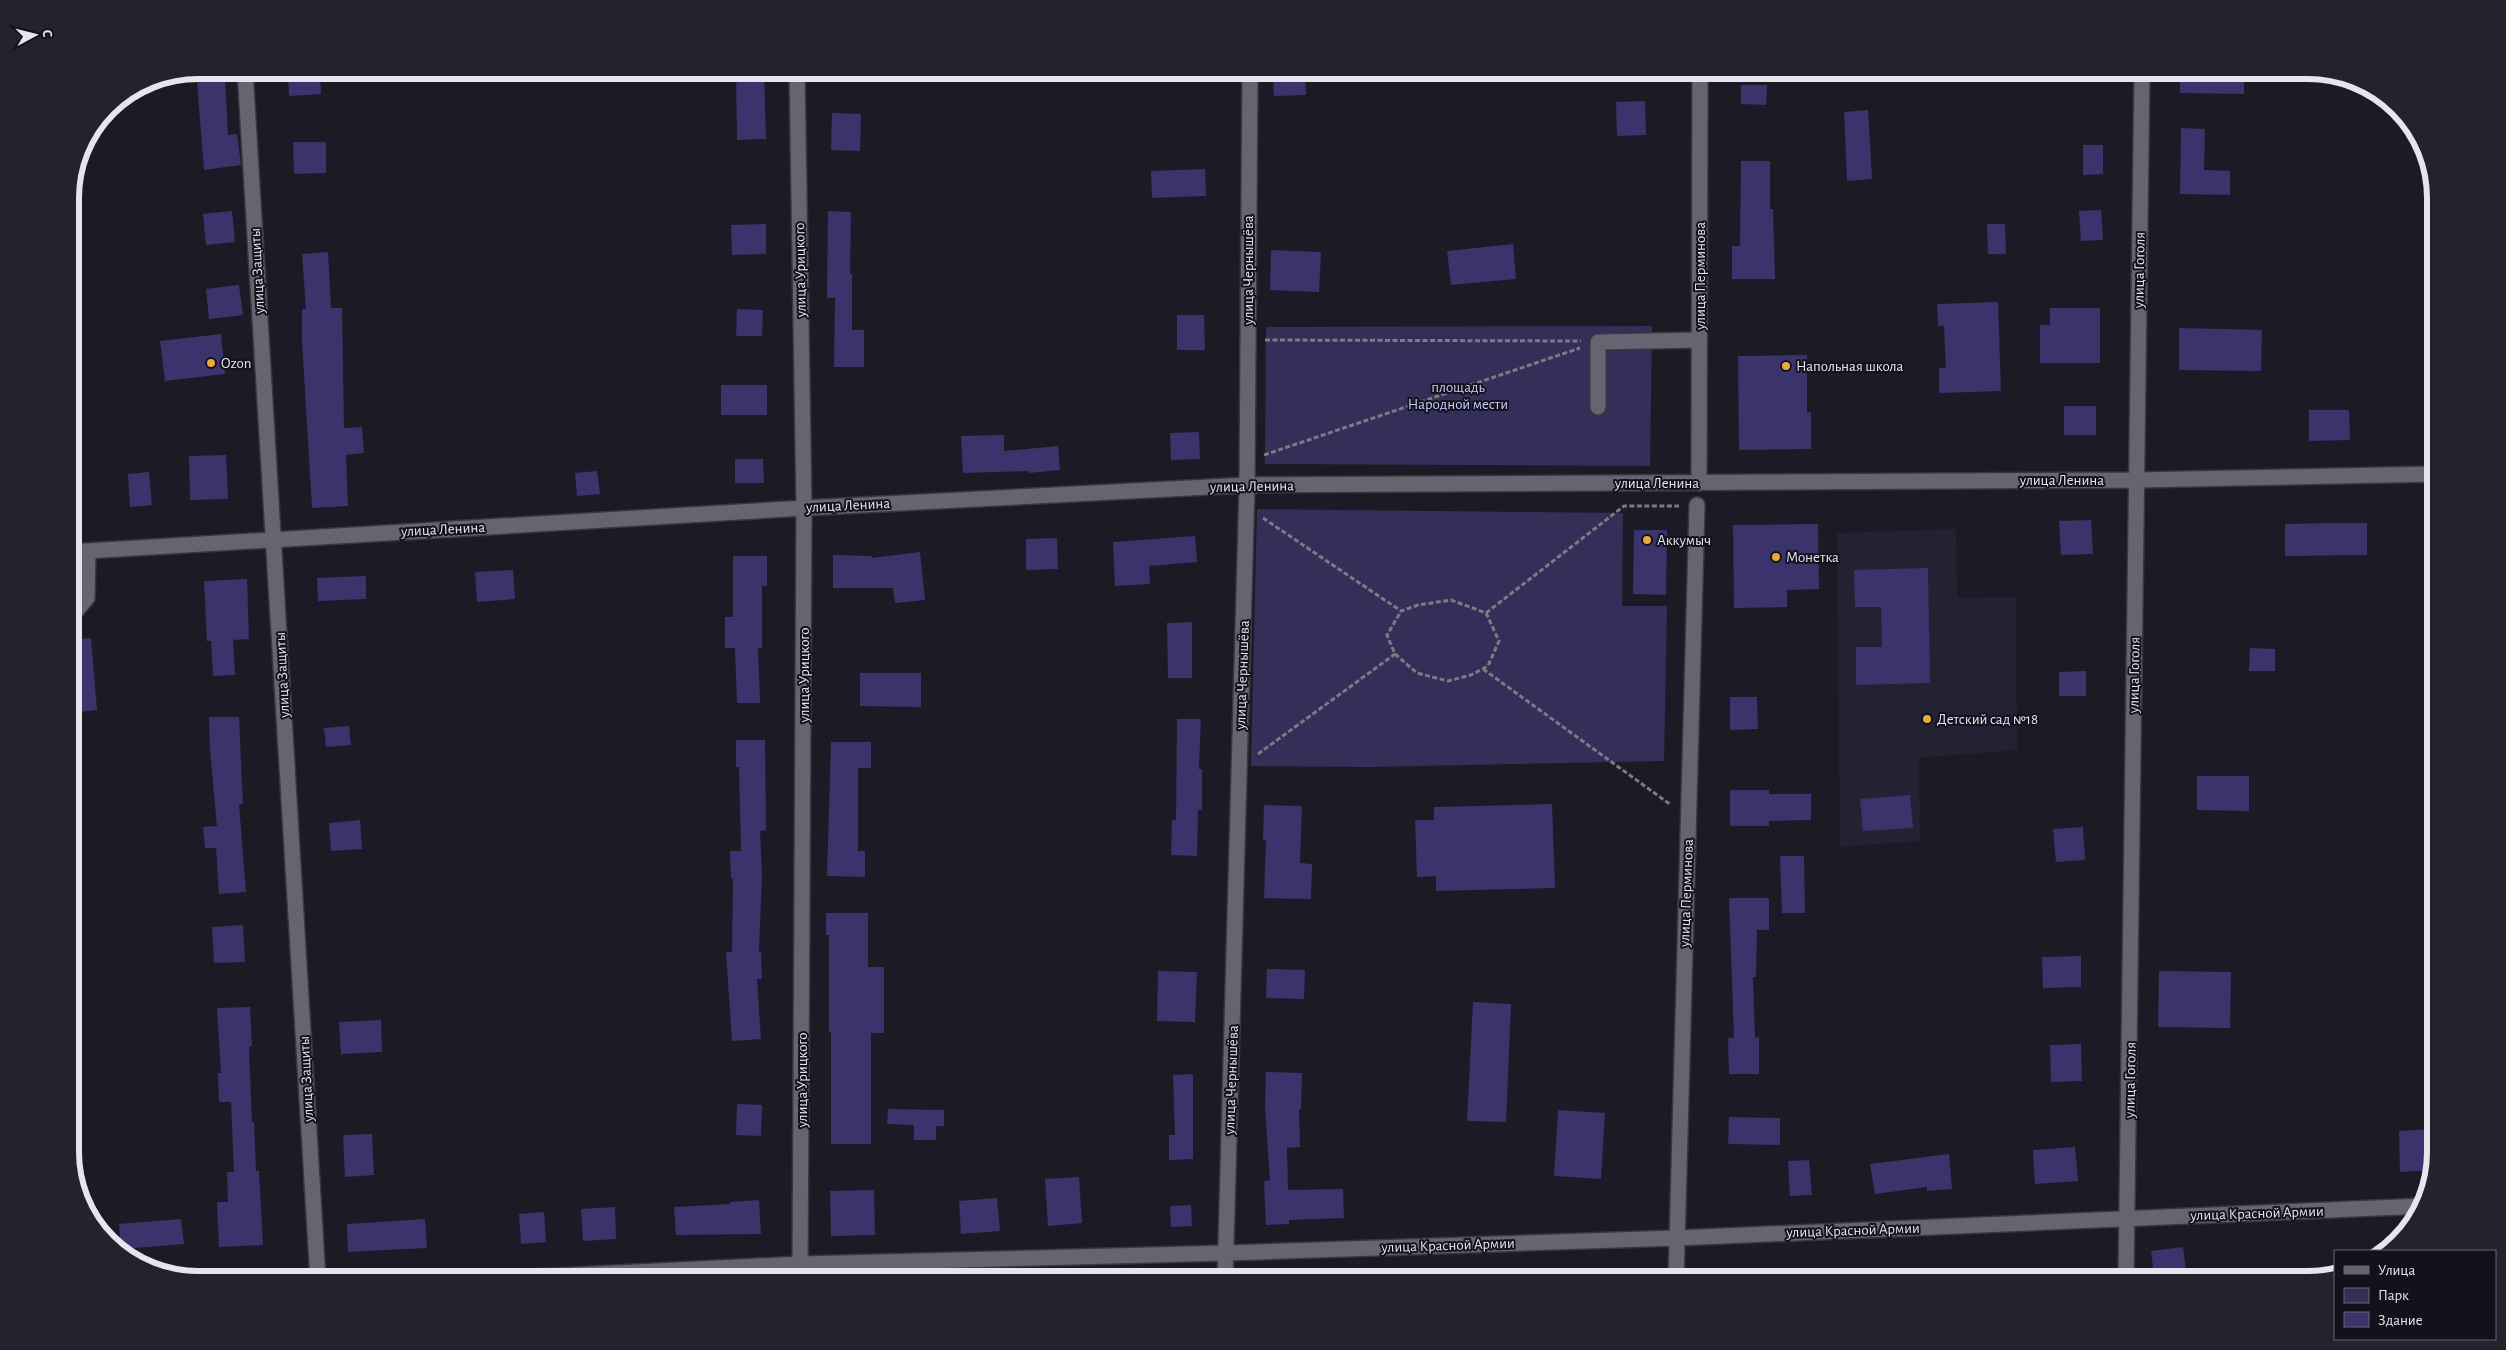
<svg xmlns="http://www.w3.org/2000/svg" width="2506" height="1350" viewBox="0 0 2506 1350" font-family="'Alegreya Sans',sans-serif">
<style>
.built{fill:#232232}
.green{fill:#342f59}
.building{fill:#3b336b}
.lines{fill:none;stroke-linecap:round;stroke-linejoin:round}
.minor-casing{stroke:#37373f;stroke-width:18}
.path{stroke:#7b7b84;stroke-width:3;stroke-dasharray:5 2.5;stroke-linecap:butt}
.minor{stroke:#656572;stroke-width:15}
.poi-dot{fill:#eaaa39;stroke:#12121c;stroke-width:2}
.labels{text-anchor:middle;stroke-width:4;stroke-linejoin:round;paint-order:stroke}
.street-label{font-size:15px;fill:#e5e5ed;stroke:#12121c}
.poi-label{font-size:15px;fill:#e5e5ed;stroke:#12121c;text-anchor:start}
.park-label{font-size:15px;fill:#cac7fd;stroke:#12121c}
.rim{fill:none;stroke:#e5e5ed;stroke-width:6}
</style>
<rect width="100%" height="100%" fill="#1b1b25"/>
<!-- built -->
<path class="built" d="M1956 529 1957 598 2016 597 2017 750 1919 758 1920 841 1840 847 1837 533Z"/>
<!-- green -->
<path class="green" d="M1652 326 1650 466 1265 464 1266 327Z
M1257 509 1623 513 1622 606H1667L1664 761 1370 767 1251 766Z"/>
<!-- building -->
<path class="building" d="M288 70H320L321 94 289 96Z
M736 70H764L766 139 737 140Z
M2180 70H2244V94L2180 93Z
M1305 73 1306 95 1274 96 1273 75Z
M225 80 228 135 237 134 241 165 204 170 197 82Z
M1741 85H1767L1766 105 1741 104Z
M1645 101 1646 135 1617 136 1616 102Z
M1868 110 1872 179 1847 181 1844 112Z
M832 113 861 114 860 151 831 150Z
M2181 128 2205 129 2204 170 2230 171V195L2180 194Z
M293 142H326V173L294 174Z
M2083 145H2103V174L2083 175Z
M1741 161H1770V209H1773L1775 279H1732V246H1740Z
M1205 169 1206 196 1152 198 1151 171Z
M2101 210 2103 240 2081 241 2079 211Z
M232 211 235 242 206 245 203 214Z
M828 211 851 212 850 274H852V330H864V367H834L835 298H827Z
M766 224V254L732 255 731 225Z
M1987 224H2005L2006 254H1988Z
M1513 244 1516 279 1451 285 1447 251Z
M1271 250 1321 252 1319 292 1270 290Z
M328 252 331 308H342L344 428 362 427 364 453 346 455 348 506 312 508 302 341V309H306L302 254Z
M239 285 243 315 209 319 206 289Z
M1998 302 2001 391 1939 393V368H1946L1944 326H1938L1937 304Z
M2050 308H2100V363H2040V325H2050Z
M737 309 763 310 762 336H736Z
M1177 315H1204L1205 350H1177Z
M2179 328 2262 330 2261 371 2179 370Z
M221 334 225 374 165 381 160 341Z
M1807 355V413L1811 412V449L1739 450 1738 356Z
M721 385H767V415H721Z
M2064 406H2096V435H2064Z
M2309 410H2349L2350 440 2309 441Z
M1199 432 1200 459 1171 460 1170 433Z
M1004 435V451L1058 446 1060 470 1029 473V471L963 473 961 436Z
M226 455 228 499 190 500 189 456Z
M735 459H763L764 483H735Z
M597 471 600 494 577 496 575 473Z
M149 472 152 505 130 507 128 474Z
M2091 520 2093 554 2061 555 2059 521Z
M2336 523H2367V555L2285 556V524Z
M1818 524 1819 589 1787 590V607L1734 608 1733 525Z
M1634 530H1667L1666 595 1633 594Z
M1195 536 1197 562 1149 566 1150 584 1115 586 1113 542Z
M1057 538 1058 569 1026 570V539Z
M920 552 925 600 895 603 893 588H833V555L872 556V558Z
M733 556H767V586H762V648H758L760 703H737L735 648H725V617H733Z
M1928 568 1930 683 1856 685V647H1882L1881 607H1855L1854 570Z
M513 570 515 599 477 602 475 572Z
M366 576V599L318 601 317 578Z
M247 579 249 639 233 640 235 675 213 676 211 641H207L204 581Z
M1192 622V678H1168L1167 623Z
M91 638 97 710 70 713V640Z
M2250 648 2275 649V671H2249Z
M2086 671V696H2059V672Z
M860 673H921V707L860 706Z
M1730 697H1757L1758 729 1730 730Z
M209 717H239L243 804H239L246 892 219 894 216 848H205L203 827 217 826 210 750Z
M1177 719H1201L1199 769H1202V810H1198L1197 856 1171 855 1172 820H1176Z
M349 726 351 745 326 747 324 728Z
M736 740H765L766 830 760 831 762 874 759 952H761L762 979H757L761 1039 732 1041 726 952H732L733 878 731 879 730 851H741L739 767H736Z
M831 742H871V768H858V851H865V877L827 876Z
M2197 776H2249V811L2197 810Z
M1730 790H1769V794H1811V820L1769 821V826H1730Z
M1910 795 1913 828 1863 831 1860 799Z
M1552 804 1555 888 1436 891V876L1417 877 1415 820H1434V807Z
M1264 805 1302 806 1300 863 1312 864 1311 899 1264 898 1266 840H1263Z
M360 820 362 849 331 851 329 823Z
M2083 827 2085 860 2056 862 2053 829Z
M1780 856H1804L1805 913H1782Z
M1729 898H1769V930H1757L1756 977H1753L1755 1038 1759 1037V1074H1729L1728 1038H1734Z
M826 913H868V967H884V1033H871V1144H831V1032H829V935H826Z
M243 925 245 962 214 963 212 927Z
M2081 956V987L2043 988 2042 957Z
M1267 969 1305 970 1304 999 1266 998Z
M1158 971 1197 972 1195 1022 1157 1021Z
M2159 971 2231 972 2230 1028 2158 1027Z
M1473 1002 1511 1004 1506 1122 1467 1121Z
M250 1007 252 1046 249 1047 252 1122H254L256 1171H259L263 1245 219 1247 217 1202H228L227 1172H234L231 1102H219L218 1073H221L217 1008Z
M381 1020 382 1052 341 1054 339 1022Z
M2081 1044 2082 1081 2051 1082 2050 1045Z
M1266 1072 1302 1073 1301 1109H1299L1300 1147 1287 1148 1288 1190 1343 1189 1344 1218 1289 1220V1224L1266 1225 1264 1181 1270 1180 1265 1108Z
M1193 1074V1159L1169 1160V1135H1175L1173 1075Z
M737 1104 762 1105 761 1136 736 1135Z
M888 1109 944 1110V1126H936V1140H914V1125L887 1124Z
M1558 1110 1605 1113 1601 1179 1554 1176Z
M1729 1117 1780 1118V1145L1728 1144Z
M2435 1129 2436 1153 2432 1170 2400 1172 2399 1131Z
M372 1134 374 1175 345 1177 343 1135Z
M2075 1147 2078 1181 2035 1184 2033 1150Z
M1949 1154 1952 1189 1927 1191V1187L1875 1194 1870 1164Z
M1809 1160 1812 1195 1790 1196 1788 1161Z
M1079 1177 1082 1223 1048 1226 1045 1179Z
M874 1190 875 1235 831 1236 830 1191Z
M997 1198 1000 1231 961 1234 959 1201Z
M759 1200 761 1234 676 1235 674 1207 730 1204V1202Z
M1191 1205 1192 1226 1171 1227 1170 1206Z
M615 1207 616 1239 583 1241 581 1209Z
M544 1212 546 1242 521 1244 519 1214Z
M181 1219 184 1244 121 1249 119 1224Z
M425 1219 427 1248 348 1252 347 1224Z
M2183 1247 2186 1272 2154 1276 2151 1251Z"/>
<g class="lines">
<defs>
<path id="minor" d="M245 70 318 1280
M797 70 804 508 800 1280
M1598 407V342L1699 340
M1699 483 1700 70
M70 552 804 508 1247 485 2136 480 2436 474
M70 618 87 598 88 551
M472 1280 801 1264 1226 1253 1677 1238 2423 1206
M1225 1280 1247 485 1250 70
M1676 1280 1697 505
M2126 1280 2142 70"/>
</defs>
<!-- minor casing -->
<use href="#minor" class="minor-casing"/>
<!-- path -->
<path class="path" d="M1265 340 1581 341
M1264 455 1580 348
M1263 518 1401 611 1418 605 1451 600 1486 613 1499 641 1488 666 1471 675 1448 681 1417 673 1395 654 1387 635 1401 611
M1486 613 1624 506H1679
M1483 669 1671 805
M1258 754 1395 654"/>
<!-- minor -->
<use href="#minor" class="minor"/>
</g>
<!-- markers -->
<g class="poi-dot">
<circle cx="211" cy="363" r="5"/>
<circle cx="1786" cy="366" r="5"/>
<circle cx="1647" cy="540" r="5"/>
<circle cx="1776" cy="557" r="5"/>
<circle cx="1927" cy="719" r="5"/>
</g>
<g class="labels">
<!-- street labels -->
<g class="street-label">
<text transform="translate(800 270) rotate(-91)" y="5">улица Урицкого</text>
<text transform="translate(1248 270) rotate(-90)" y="5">улица Чернышёва</text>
<text transform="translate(2139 270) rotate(-89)" y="5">улица Гоголя</text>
<text transform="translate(257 271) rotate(-93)" y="5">улица Защиты</text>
<text transform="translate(1700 276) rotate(-90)" y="5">улица Перминова</text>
<text x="2062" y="485">улица Ленина</text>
<text x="1657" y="488">улица Ленина</text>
<text transform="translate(1252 486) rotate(-1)" y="5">улица Ленина</text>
<text transform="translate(848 505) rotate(-3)" y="5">улица Ленина</text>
<text transform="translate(443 529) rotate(-3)" y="5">улица Ленина</text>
<text transform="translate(282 675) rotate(-93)" y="5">улица Защиты</text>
<text transform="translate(804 675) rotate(-90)" y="5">улица Урицкого</text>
<text transform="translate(1242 675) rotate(-88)" y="5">улица Чернышёва</text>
<text transform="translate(2134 675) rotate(-89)" y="5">улица Гоголя</text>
<text transform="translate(1686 893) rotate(-88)" y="5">улица Перминова</text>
<text transform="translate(306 1079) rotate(-93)" y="5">улица Защиты</text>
<text transform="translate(802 1080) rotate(-90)" y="5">улица Урицкого</text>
<text transform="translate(1231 1080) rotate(-88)" y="5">улица Чернышёва</text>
<text transform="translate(2130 1080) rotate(-89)" y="5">улица Гоголя</text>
<text transform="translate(2257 1213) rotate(-2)" y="5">улица Красной Армии</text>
<text transform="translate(1853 1230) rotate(-2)" y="5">улица Красной Армии</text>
<text transform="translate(1448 1245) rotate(-2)" y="5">улица Красной Армии</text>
</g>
<!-- poi labels -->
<g class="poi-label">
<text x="221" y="368">Ozon</text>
<text x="1796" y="371">Напольная школа</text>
<text x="1657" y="545">Аккумыч</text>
<text x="1786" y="562">Монетка</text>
<text x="1937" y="724">Детский сад №18</text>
</g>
<!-- park labels -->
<g class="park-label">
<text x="1458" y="392">площадь<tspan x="1458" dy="17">Народной мести</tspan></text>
</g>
</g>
<!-- crop -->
<path d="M0 0H2506V1350H0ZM198 79H2308A119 119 0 0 1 2427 198V1152A119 119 0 0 1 2308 1271H198A119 119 0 0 1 79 1152V198A119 119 0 0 1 198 79Z" fill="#23232d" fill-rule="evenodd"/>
<path class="rim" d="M198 79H2308A119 119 0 0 1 2427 198V1152A119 119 0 0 1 2308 1271H198A119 119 0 0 1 79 1152V198A119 119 0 0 1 198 79Z"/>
<!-- legend -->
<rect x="2334" y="1250" width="162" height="90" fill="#12121c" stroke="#666670"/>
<rect x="2344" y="1266" width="25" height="8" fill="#656572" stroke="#666670"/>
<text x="2378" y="1275" font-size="15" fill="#e5e5ed">Улица</text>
<rect x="2344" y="1288" width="25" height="15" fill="#342f59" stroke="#666670"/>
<text x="2378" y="1300" font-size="15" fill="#e5e5ed">Парк</text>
<rect x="2344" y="1312" width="25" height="15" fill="#3b336b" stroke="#666670"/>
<text x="2378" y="1325" font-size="15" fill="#e5e5ed">Здание</text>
<!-- north arrow -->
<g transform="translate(35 35) rotate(83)" stroke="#12121c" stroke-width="4" paint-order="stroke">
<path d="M0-4L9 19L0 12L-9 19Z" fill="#e5e5ed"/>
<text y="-8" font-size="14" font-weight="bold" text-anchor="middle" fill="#e5e5ed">С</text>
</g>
</svg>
